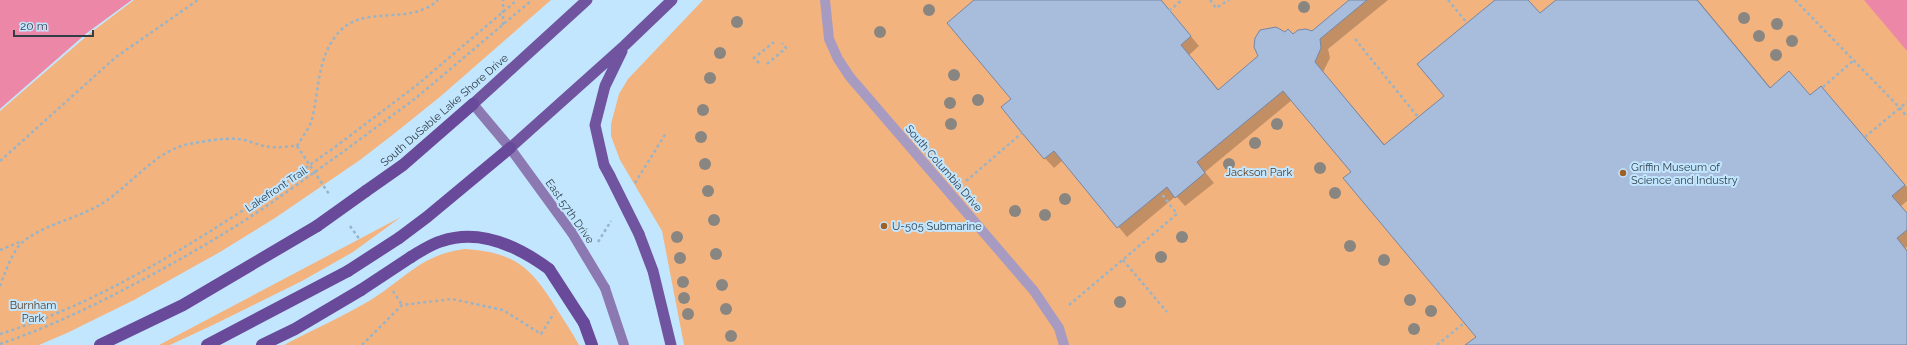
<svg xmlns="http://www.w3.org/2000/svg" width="1907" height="345" viewBox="0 0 1907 345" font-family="Raleway,sans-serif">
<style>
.green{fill:#f3b37f}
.water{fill:#ed87a8}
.pier{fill:#c3e6ff}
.shadow{fill:#0003}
.building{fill:#a8bcdb;stroke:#7587a5}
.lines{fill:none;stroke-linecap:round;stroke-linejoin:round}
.path{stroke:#97b4c8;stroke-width:2.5;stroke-dasharray:3 3;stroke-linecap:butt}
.service{stroke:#a89bc2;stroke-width:10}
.secondary{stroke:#8d79b2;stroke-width:10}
.trunk{stroke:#7154a0;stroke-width:11}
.motorway{stroke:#69499a;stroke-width:12}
.path-bridge{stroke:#97b4c8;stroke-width:2.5;stroke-dasharray:3 3;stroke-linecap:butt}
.secondary-bridge{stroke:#8d79b2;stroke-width:10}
.trunk-bridge{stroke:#7154a0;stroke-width:11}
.motorway-bridge{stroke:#69499a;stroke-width:12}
.tree{fill:#898682}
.poi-dot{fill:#9e6026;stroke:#c3e6ff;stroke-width:1.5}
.labels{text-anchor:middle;stroke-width:4;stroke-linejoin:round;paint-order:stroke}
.street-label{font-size:11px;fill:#313f49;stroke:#c3e6ff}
.poi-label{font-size:11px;fill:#313f49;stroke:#c3e6ff;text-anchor:start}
.park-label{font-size:11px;fill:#5a381b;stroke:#c3e6ff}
</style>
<rect width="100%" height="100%" fill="#c3e6ff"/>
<!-- green -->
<path class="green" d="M132 0H551L441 96 395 133 360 160 275 218 220 252 134 300 67 333 39 345H0V109L87 33Z
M703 0H1907V345H684L662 231 620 160 611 136V124L619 94 628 79Z
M401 217 353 252 302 281 215 324 170 345H159Z
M465 249C513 252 530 266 555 306 563 319 572 332 579 345H284C312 330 342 317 369 301 404 280 421 254 465 249Z"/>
<!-- water -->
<path class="water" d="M0 0H132L87 33 0 109Z
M1864 0H1907V51Z"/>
<!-- pier -->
<path class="pier" d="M132 0H134L89 34 0 111V109L87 33Z"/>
<!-- shadow -->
<path class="shadow" d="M975 0H1161L1199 46 1189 55 1219 90 1285 33 1293 35 1312 32 1351 0H1388L1328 49 1330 58 1323 72 1385 145 1445 96 1495 0H1528L1540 14 1557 0H1698L1771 88 1811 96 1821 87 1907 187V201L1901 206 1907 213V247L1905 248 1907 250V345H1467L1477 337 1352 172 1292 100 1205 172 1214 183 1185 206 1176 196 1127 237 1063 160 1054 168 1022 133 1013 99Z"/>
<!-- building -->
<path class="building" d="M974 0H1161L1191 36 1181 45 1218 90 1258 56 1254 47 1255 38 1260 30 1276 27 1285 32 1288 29 1293 34 1298 30 1306 29 1312 31 1349 0H1367L1320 39 1321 48 1315 62 1384 145 1444 96 1417 64 1495 0H1528L1540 13 1556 0H1697L1770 88 1789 71 1810 95 1821 86 1905 185 1892 196 1907 213V230L1897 238 1907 251V345H1465L1476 337 1343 178 1351 172 1283 91 1197 162 1205 173 1175 198 1167 187 1117 228 1054 151 1044 159 1022 133 1001 107 1011 99 947 23Z"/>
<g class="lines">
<!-- path -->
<path class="path" d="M1210 0 1216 8 1229 0
M1448 0 1467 23
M1795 0 1900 108 1907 117
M1169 11 1182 0
M503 25V0
M1355 39 1418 117
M759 63 754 58 774 42
M767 64 786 48 782 43
M1823 87 1854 60
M1865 137 1907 102
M297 146C302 137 310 128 312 119 319 91 317 61 335 37 360 1 408 28 438 0
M297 146 329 194
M335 147 417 85 517 0
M340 154 416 98 532 0
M0 161 116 57 198 0
M966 181 1022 133
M635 183 666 133
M350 226 360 240
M598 242 611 221
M0 250 22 241
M1123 260 1167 312
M0 286C4 275 14 247 24 241 50 221 84 218 110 198 135 180 158 150 189 144 205 141 222 138 238 139 249 140 259 146 270 147 279 148 289 146 297 146
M393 291 402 305
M1069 305 1177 214 1161 193
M0 334C103 302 197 241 286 182
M0 344C50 327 97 304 144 279 194 252 244 223 291 189
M362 345 402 305 452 299 503 310 541 334 554 313
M1437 345 1464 323"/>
<!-- service -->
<path class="service" d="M825 0 829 39 838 59 850 77 1034 291 1059 328 1064 345"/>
<!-- secondary -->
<path class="secondary" d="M473 104 510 148 572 233
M605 288 624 345"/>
<!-- trunk -->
<path class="trunk" d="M473 104 587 0
M510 148 625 45 672 0
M610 176 604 165 595 125 605 86 622 51
M639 234 653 271 671 345"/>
<!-- motorway -->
<path class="motorway" d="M366 191 403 165 473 104
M399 238 427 217 510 148
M411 257C421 251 431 244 442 241 480 228 519 247 549 269
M584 323 592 345
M100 345 183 305 317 226
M207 345 348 271
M262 345 295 329 361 290"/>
<!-- path-bridge -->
<path class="path-bridge" d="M286 182 335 147
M291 189 340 154"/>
<!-- secondary-bridge -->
<path class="secondary-bridge" d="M572 233 605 288"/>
<!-- trunk-bridge -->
<path class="trunk-bridge" d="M610 176 639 234"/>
<!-- motorway-bridge -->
<path class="motorway-bridge" d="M317 226 366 191
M549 269 584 323
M348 271 399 238
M361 290 411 257"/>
</g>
<!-- trees -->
<g class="tree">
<circle cx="1304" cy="7" r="6"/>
<circle cx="929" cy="10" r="6"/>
<circle cx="1744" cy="18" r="6"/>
<circle cx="737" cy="22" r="6"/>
<circle cx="1777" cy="24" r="6"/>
<circle cx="880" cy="32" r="6"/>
<circle cx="1759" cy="36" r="6"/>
<circle cx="1792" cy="41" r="6"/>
<circle cx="720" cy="53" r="6"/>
<circle cx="1776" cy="55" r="6"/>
<circle cx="954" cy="75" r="6"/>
<circle cx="710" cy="78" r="6"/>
<circle cx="978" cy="100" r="6"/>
<circle cx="950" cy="103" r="6"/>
<circle cx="703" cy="110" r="6"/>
<circle cx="951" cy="124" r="6"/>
<circle cx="1277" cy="124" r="6"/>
<circle cx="701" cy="137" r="6"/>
<circle cx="1255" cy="143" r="6"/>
<circle cx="705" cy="164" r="6"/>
<circle cx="1229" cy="164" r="6"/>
<circle cx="1320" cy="168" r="6"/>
<circle cx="708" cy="191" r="6"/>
<circle cx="1335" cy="193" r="6"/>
<circle cx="1065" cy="199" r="6"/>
<circle cx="1015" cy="211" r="6"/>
<circle cx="1045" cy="215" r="6"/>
<circle cx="714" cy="220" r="6"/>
<circle cx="677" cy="237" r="6"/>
<circle cx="1182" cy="237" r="6"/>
<circle cx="1350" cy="246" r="6"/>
<circle cx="716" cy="254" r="6"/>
<circle cx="1161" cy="257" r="6"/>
<circle cx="680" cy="258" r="6"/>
<circle cx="1384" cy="260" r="6"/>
<circle cx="683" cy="282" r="6"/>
<circle cx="722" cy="285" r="6"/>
<circle cx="684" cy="298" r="6"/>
<circle cx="1410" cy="300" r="6"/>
<circle cx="1120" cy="302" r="6"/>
<circle cx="726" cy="309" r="6"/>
<circle cx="1431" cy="311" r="6"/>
<circle cx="688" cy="314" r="6"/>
<circle cx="1414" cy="329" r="6"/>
<circle cx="731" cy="336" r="6"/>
</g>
<!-- markers -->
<g class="poi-dot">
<circle cx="1623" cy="173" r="4"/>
<circle cx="884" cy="226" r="4"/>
</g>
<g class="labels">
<!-- street labels -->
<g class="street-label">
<text transform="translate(444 110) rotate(-41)" y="4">South DuSable Lake Shore Drive</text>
<text transform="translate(944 168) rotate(49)" y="4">South Columbia Drive</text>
<text transform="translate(276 189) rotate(-34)" y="4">Lakefront Trail</text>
<text transform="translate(570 211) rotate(55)" y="4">East 57th Drive</text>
</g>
<!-- poi labels -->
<g class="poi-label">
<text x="1631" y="171">Griffin Museum of<tspan x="1631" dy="13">Science and Industry</tspan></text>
<text x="892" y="230">U-505 Submarine</text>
</g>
<!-- park labels -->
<g class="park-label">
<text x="1259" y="176">Jackson Park</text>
<text x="33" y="309">Burnham<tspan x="33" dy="13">Park</tspan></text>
</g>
</g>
<!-- scale -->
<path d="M14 30v6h79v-6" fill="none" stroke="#313f49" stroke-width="2"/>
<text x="20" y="30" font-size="12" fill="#313f49" stroke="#c3e6ff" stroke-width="3" paint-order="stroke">20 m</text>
</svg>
